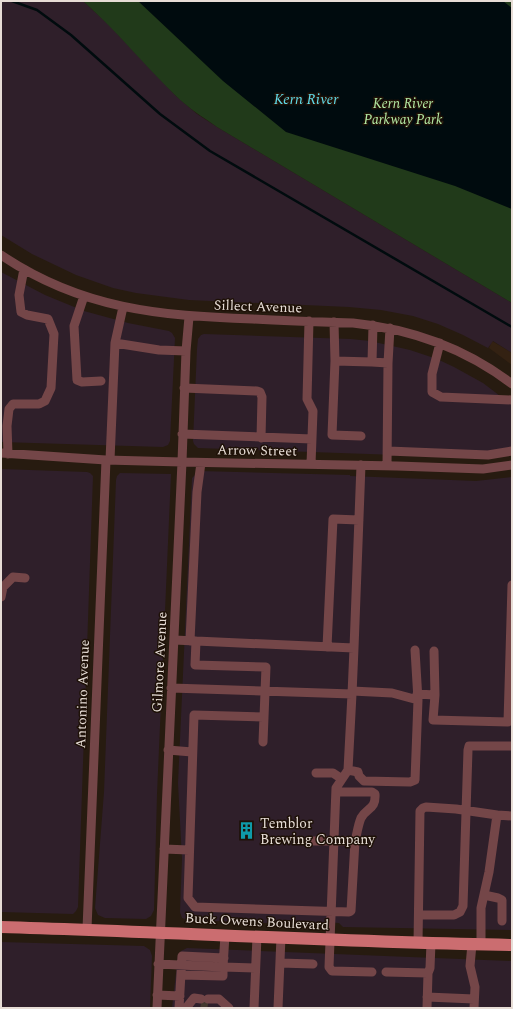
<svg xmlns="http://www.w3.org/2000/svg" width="513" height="1009" viewBox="0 0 513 1009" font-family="Spectral,serif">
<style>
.built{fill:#332112}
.industrial{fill:#2f1f2a}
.green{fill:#213a1a}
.water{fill:#000b0e}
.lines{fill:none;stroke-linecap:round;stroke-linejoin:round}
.stream{stroke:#000b0e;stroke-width:2.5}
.minor-tunnel{stroke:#44382e;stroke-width:9;stroke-dasharray:9 4.5;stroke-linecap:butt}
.minor{stroke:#744648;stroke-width:9}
.major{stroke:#cb6d70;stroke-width:12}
.labels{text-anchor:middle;stroke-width:3;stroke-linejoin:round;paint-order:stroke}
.park-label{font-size:14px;font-style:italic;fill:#b3eaa4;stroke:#1e1107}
.street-label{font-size:14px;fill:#e7ddd6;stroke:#1e1107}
.poi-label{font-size:14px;fill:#e7ddd6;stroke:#1e1107;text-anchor:start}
.water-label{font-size:15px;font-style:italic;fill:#60dbe9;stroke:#1e1107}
</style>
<rect width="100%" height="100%" fill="#271b10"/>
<!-- built -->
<path class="built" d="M492 341 512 353V365L489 348Z"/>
<!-- industrial -->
<path class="industrial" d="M1 1H83L109 25 176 96 197 114 217 127 512 303V353L493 341 488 348 463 335 438 324 413 316 381 310 349 307 189 300 136 293 113 288 76 275 32 254 1 235Z
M1 272 45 295 84 311 128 323 169 331 172 333 175 338 170 441 168 445 163 447 1 442Z
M204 334 351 339 370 341 410 350 437 359 454 367 483 383 512 405V454L483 458 198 448 194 444 193 441 197 349 198 339 201 335Z
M1 469 87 472 90 473 93 476 78 907 76 911 73 914 1 912Z
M199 471 350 475V476L476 481 512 477V930L343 927 339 923 324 922 320 925 188 920 182 918 180 912 182 859 178 783 192 478Z
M120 473 171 474 157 794 154 910 151 916 146 919 105 918 98 915 95 908 104 792 116 480 117 476Z
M1 942 144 946 150 950 152 956 150 1008H1Z
M187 948 512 961V1008H172L178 956 181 951Z"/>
<!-- green -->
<path class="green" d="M83 1H512V303L217 127C203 117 188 108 175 95 144 65 116 30 83 1Z"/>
<!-- water -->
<path class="water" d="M138 1H503L512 8V209L455 186 286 132 223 81Z"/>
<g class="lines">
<!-- stream -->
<path class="stream" d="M12 1 37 10 71 35 160 114 210 151 512 327"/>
<!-- minor-tunnel -->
<path class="minor-tunnel" d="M201 1003 208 1004"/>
<!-- minor -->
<path class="minor" d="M1 255C81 309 160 316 253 319 286 321 319 322 353 323 411 329 465 348 512 384
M84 296 74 326 77 380 82 382 101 381
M309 321 307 399 313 411 311 464
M334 322 335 361 372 362 373 325
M115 343 159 350 186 351
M440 343 432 374V392L441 397 512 400
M335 361 332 435 361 436
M372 362 388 363 390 328
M184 388 257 391 260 392 262 397 261 438
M182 434 312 439
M388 451 488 455 512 451
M1 453 106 460 182 462 397 466 483 469 512 465
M8 454 7 426 9 409 13 404H39L45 401 51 388 54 334 48 319 27 315 21 312 19 295 24 269
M110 460 115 343 123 307
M387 466 388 363
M1 597 3 587 13 577 25 578
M174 640 196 641 195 665 266 667 263 742
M190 641 197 492 201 463
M196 641 354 648 352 694
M327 647 333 519 359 520
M354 648 361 465
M415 650 418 700
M434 651 435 695
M171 688 352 694 348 770 336 788 329 967 332 971 372 972
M417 694 435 695 433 720 508 722 512 585
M264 717 194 715 188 898 195 907 349 912 351 911 355 841H314
M168 750 192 752
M348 770 358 772 359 776 364 781 410 782 415 780 418 700 392 693 352 691
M316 773H333L342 779
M336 792H372L375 794C376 810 367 807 361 818 358 825 357 834 355 841
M164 849 189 850
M484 895 498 898 502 900V921
M419 915H454L460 912 463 906 468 750 469 746H512
M87 929 106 460
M225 935 223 967 255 968
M418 943 420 811 423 808 426 807 456 809 497 815
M472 944 470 966 475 987 474 1008
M481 944V908L489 872 497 815 512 816
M280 963 313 964
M158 964 223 967V976L181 975
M386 972 428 973
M157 995 180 996
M427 997 474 999
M208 999H219L229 1008
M157 1008 182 462 186 351 189 317
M179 1008 182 956 224 958
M186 1008 194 998 201 999
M254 1008 257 936
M278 1008 281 937
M427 1008 428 973 430 968 431 943"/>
<!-- major -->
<path class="major" d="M1 927C171 932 342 942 512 945"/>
</g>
<!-- icons -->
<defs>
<symbol id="building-bare" viewBox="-9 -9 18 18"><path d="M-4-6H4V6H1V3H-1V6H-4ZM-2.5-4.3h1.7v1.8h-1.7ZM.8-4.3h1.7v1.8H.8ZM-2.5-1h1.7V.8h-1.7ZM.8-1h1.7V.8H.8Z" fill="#0f9aa8" stroke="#1e1107" stroke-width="2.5" paint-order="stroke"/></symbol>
</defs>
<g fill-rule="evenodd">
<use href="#building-bare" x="234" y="818" width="25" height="25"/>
</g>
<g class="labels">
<!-- park labels -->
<g class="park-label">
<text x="403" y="108">Kern River<tspan x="403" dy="16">Parkway Park</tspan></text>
</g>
<!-- street labels -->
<g class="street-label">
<text transform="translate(258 306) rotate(2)" y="5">Sillect Avenue</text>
<text transform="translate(257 450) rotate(1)" y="5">Arrow Street</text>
<text transform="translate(159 662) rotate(-87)" y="5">Gilmore Avenue</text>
<text transform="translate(82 694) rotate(-88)" y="5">Antonino Avenue</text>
<text transform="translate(257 921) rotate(3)" y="5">Buck Owens Boulevard</text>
</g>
<!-- poi labels -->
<g class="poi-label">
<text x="260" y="828">Temblor<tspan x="260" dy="16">Brewing Company</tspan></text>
</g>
<!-- water labels -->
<g class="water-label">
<text x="306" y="104">Kern River</text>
</g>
</g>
<!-- border -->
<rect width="513" height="1009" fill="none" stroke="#e7ddd6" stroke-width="4"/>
</svg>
